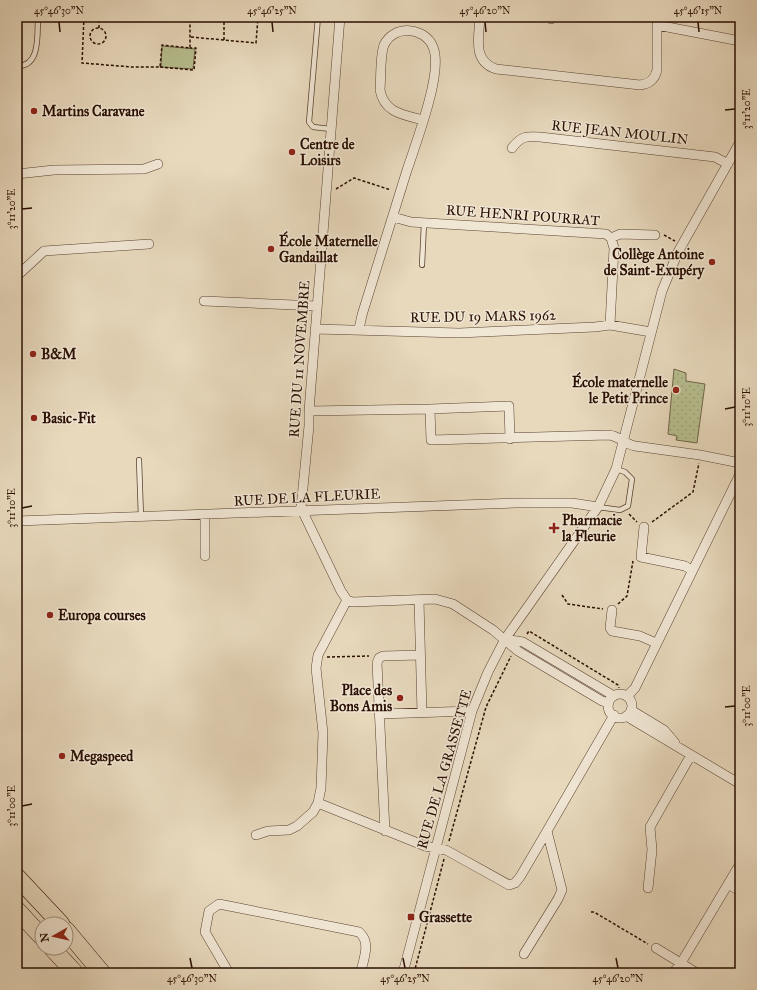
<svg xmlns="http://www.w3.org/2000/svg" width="757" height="990" viewBox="0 0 757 990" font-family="'IM FELL Great Primer',serif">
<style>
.grass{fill:#b7bf90;stroke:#706648}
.park{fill:url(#park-dots);stroke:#706648}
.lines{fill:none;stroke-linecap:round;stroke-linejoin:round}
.lane-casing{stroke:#59412f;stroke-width:6}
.street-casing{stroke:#59412f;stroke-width:10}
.highway-casing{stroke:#290e00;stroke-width:18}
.path{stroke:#290e00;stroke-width:1.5;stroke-dasharray:3 2;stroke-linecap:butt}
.lane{stroke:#f0e6d4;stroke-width:4.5}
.street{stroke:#f0e6d4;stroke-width:9}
.highway{stroke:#e8d9bd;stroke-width:17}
.ticks{fill:none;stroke:#290e00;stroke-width:1.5}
.poi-dot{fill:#8f2418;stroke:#f0e6d4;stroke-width:1.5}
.labels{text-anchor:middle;stroke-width:3;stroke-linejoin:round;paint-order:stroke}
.poi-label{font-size:14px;font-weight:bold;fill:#290e00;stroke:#f0e6d4;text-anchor:start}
.street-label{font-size:14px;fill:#290e00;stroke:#f0e6d4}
.neatline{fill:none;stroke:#290e00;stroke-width:1.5}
.ticks-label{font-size:10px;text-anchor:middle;fill:#290e00}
</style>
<defs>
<pattern id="park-dots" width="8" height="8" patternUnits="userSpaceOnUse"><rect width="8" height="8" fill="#b7bf90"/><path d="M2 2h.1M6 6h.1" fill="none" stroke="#9da37a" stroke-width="1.8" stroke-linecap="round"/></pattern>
</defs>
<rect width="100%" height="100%" fill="#e8d9bd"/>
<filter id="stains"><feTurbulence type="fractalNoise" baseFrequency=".005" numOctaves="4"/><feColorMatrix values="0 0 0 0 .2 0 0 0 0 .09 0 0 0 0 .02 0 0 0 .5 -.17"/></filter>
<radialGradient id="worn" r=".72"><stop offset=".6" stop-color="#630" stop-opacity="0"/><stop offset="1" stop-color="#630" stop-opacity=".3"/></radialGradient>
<!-- grass -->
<path class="grass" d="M162 46 195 49 193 69 161 67Z"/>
<!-- park -->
<path class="park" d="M674 369 686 373V381L705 384 697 443 676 440 677 436 668 434Z"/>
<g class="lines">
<defs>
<path id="lane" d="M318 17 309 122 313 127 331 129
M17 66C41 67 37 34 38 17
M422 265 424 223
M139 460 141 517
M598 507 620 510 628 506 632 479 625 472 616 469"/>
<path id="street" d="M340 17 309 411V426L301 508 341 591 347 600
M480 17C479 37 472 61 496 69L640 85C650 84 655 79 657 70V25L740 41
M550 17 551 19
M512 148C521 136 526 136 540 137L715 157 728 164
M17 174 54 170 144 169 158 164
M393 217 411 222 606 234 611 238 614 248 610 325
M611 238 620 234 655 235
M17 276 44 251 149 244
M204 301 317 306
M315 329 459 333 595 327 610 325 651 332
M359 329 362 315C377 267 392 218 407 170 415 147 423 124 429 101 433 86 439 61 433 47 425 27 394 24 384 45 380 55 381 79 380 90 384 113 404 115 423 120
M430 409 509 406 510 439
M309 411 430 409 431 440 609 435C619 436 625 444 635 446L700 455 740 463
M205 515V556
M17 521 515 503H572L598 507
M644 527 641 557 685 566 692 570
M347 600 352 602 435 599 453 604 493 630 518 651 602 701 609 703
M419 600 422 713
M612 610 610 628 612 631 640 636 656 643
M505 639 523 642 614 696
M608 706a12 12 0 1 1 24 0a12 12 0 1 1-24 0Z
M627 696 635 688 740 474
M631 710 664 730 675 743
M380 714 472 711
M626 716 740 784
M318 803 425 846 446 850 509 885 515 883 520 877 547 831
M385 831 377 663 379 658 383 656 420 655
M256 835 268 831 289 830 297 826 313 812 318 803 321 788 323 733 316 668 318 655 347 600
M728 884 740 891
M648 888 652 850 650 827 691 755
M656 948 697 973
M524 954 558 899 562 890 547 831 614 715
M229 973 205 932 209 911 219 904 359 932C371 942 364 958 361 971L366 973
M403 973 472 711 488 672 505 639 598 507 616 469 662 291 678 252 740 142
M673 973 681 963 740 864"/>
<path id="highway" d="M17 877 61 924
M17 910 42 937
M66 930 102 973
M52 948 75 973"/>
</defs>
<!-- lane casing -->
<use href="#lane" class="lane-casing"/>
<!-- street casing -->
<use href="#street" class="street-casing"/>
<!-- highway casing -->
<use href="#highway" class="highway-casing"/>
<!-- path -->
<path class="path" d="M84 17 82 63 132 67H160L162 45 190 48V17
M224 17V40
M99 28V17
M90 36a8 8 0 1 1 16 0a8 8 0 1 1-16 0Z
M191 37 256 43 258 17
M160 67 194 70 196 48H190
M336 189 354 178 391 190
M664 235 675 241
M629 514 637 522
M652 522 693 492 699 463
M562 595 568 604 603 609
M618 604 627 596 633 561
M527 634 529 631 618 685 619 688
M327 657 369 656
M735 792 740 796
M449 841 486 707 511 656
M591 912H594L648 944
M414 973 444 859"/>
<!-- lane -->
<use href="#lane" class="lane"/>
<!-- street -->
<use href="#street" class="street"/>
<!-- highway -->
<use href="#highway" class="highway"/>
</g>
<!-- ticks -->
<path class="ticks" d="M59 22 60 32M272 22 273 32M485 22 486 32M698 22 699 32M725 110 735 109M22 209 32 208M725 409 735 407M22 508 32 506M725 707 735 706M22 806 32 804M190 958 192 968M403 958 405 968M616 958 618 968"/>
<!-- markers -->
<g class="poi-dot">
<circle cx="34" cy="111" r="4"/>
<circle cx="292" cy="152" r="4"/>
<circle cx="271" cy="249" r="4"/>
<circle cx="712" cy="262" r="4"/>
<circle cx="33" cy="354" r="4"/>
<circle cx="676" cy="390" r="4"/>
<circle cx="34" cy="418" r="4"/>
<path d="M552 522h4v4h4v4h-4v4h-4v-4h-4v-4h4z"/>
<circle cx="50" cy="615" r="4"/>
<circle cx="400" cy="698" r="4"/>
<circle cx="62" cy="756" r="4"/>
<rect x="407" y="913" width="8" height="8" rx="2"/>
</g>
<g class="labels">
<!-- poi labels -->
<g class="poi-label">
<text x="42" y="116">Martins Caravane</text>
<text x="300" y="149">Centre de<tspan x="300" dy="16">Loisirs</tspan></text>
<text x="279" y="246">École Maternelle<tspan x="279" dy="16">Gandaillat</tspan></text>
<text x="704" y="259" text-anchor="end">Collège Antoine<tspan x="704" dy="16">de Saint-Exupéry</tspan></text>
<text x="41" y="359">B&amp;M</text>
<text x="668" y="387" text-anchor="end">École maternelle<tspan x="668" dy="16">le Petit Prince</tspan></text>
<text x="42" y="423">Basic-Fit</text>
<text x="562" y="525">Pharmacie<tspan x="562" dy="16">la Fleurie</tspan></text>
<text x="58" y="620">Europa courses</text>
<text x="392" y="695" text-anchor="end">Place des<tspan x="392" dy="16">Bons Amis</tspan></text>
<text x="70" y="761">Megaspeed</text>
<text x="419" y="922">Grassette</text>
</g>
<!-- street labels -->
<g class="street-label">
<text transform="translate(620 132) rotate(6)" y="5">RUE JEAN MOULIN</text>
<text transform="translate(523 215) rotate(4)" y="5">RUE HENRI POURRAT</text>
<text transform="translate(483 316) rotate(-1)" y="5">RUE DU 19 MARS 1962</text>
<text transform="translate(299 359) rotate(-86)" y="5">RUE DU 11 NOVEMBRE</text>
<text transform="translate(307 497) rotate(-3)" y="5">RUE DE LA FLEURIE</text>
<text transform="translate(444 769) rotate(-74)" y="5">RUE DE LA GRASSETTE</text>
</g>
</g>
<!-- margin -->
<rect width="757" height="990" fill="none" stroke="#e8d9bd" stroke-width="44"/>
<!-- north arrow -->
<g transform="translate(54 936) rotate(262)"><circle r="19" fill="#f0e6d4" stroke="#a0907f"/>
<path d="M0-3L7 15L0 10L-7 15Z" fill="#8f2418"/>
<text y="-6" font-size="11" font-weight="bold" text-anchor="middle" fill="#290e00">N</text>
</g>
<rect x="22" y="22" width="713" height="946" class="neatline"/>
<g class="ticks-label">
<text x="59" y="14">45°46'30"N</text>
<text x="272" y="14">45°46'25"N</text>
<text x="485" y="14">45°46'20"N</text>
<text x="698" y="14">45°46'15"N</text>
<text transform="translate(746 109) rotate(-90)" y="4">3°11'20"E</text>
<text transform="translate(11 209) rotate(-90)" y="4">3°11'20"E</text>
<text transform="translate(746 407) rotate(-90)" y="4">3°11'10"E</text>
<text transform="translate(11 508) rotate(-90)" y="4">3°11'10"E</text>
<text transform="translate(746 706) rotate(-90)" y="4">3°11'00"E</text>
<text transform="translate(11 806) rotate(-90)" y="4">3°11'00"E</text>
<text x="192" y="982">45°46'30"N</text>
<text x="405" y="982">45°46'25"N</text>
<text x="618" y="982">45°46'20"N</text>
</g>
<rect width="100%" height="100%" filter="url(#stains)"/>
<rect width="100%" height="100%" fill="url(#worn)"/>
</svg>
